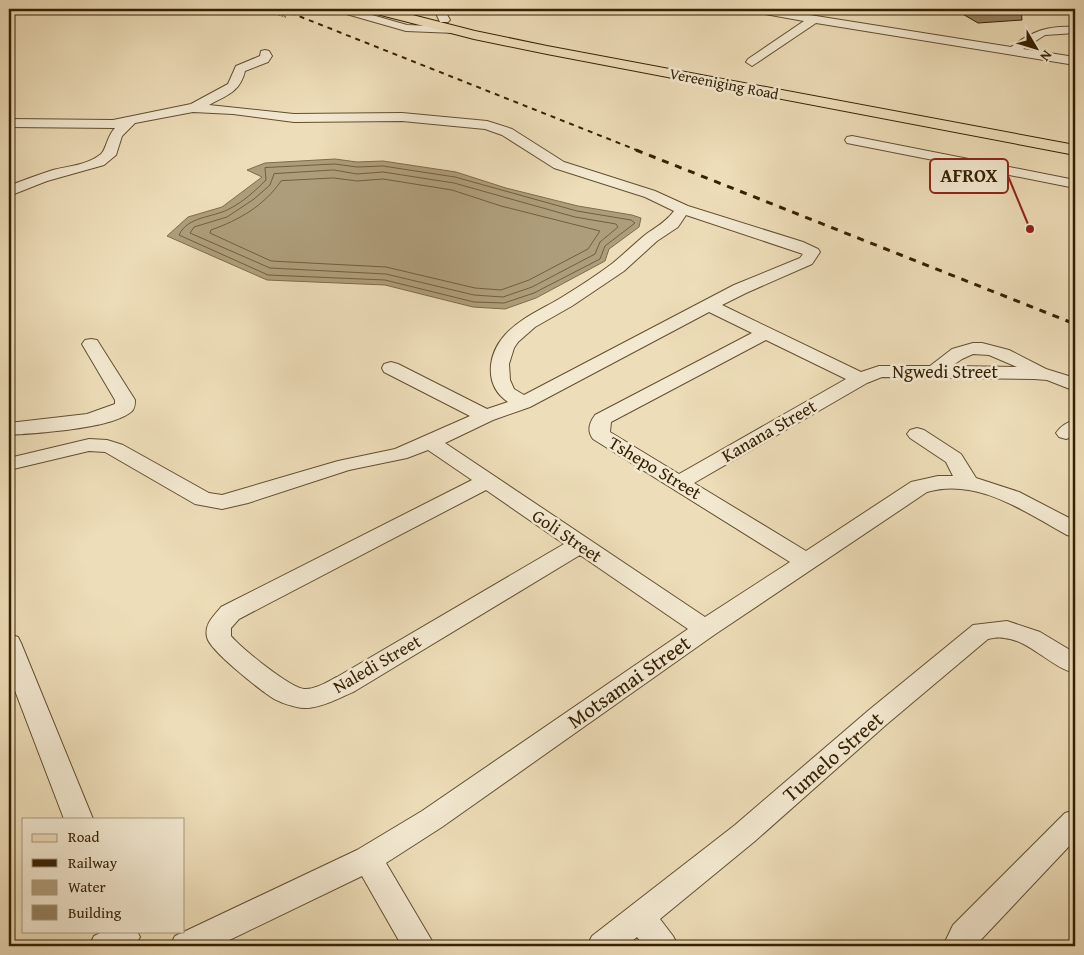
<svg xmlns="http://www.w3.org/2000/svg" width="1084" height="955" viewBox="0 0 1084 955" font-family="'Gentium Book Plus',serif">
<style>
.water{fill:#ae9d7a;stroke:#7e6b4a}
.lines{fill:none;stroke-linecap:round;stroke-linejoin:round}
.shore{stroke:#725e3e;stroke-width:1}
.building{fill:#958261;stroke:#352003}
.minor-casing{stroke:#634f30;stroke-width:2}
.major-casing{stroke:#352003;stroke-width:2}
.path{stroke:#352003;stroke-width:2;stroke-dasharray:0.5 1;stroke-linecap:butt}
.minor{fill:#f3e9d1;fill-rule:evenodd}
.major{fill:#edddb8;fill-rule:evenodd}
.rail-far1{stroke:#352003;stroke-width:2;stroke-dasharray:5 5;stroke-linecap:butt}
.rail{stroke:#352003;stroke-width:3;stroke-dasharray:7 7;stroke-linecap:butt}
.path-bridge{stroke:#352003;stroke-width:2;stroke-dasharray:0.5 1;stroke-linecap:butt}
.labels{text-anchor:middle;stroke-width:5;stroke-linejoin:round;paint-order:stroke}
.far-street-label{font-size:15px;fill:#352003;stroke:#f3e9d1}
.street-label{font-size:18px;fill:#352003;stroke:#f3e9d1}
.near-street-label{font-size:21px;fill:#352003;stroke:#f3e9d1}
.leader{fill:none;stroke:#8f2418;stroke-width:2}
.callout-dot{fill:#8f2418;stroke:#f3e9d1;stroke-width:2}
.callout{fill:#f3e9d1;stroke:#8f2418;stroke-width:2}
.callout-label{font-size:19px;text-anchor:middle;font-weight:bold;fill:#352003}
</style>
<rect width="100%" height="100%" fill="#edddb8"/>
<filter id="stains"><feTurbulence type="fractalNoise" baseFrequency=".004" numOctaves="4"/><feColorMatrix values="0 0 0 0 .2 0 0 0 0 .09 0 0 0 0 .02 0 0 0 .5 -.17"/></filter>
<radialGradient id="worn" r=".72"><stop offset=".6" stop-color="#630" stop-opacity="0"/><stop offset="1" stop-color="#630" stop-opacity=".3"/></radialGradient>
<!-- water -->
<path class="water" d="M335 159 357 162 383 161 456 172 506 188 578 206 632 215 641 218 639 227 609 249 605 261 536 298 505 309 473 307 385 285 267 280 167 236 188 217 222 207 262 177 247 170 265 163Z"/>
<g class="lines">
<!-- shore -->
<path class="shore" d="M335 164 357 167 383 166 455 177 577 211 631 220 635 223 605 246 600 259 534 293 504 303 474 302 385 280 268 275 179 235C188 216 212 218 229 209 243 202 255 191 266 180L265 168Z
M334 170 357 174 383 172 454 183 575 217 616 224 618 227 600 242 595 254 532 287 503 297 474 295 386 274 270 268 190 233 194 227 227 217 254 199 270 185 274 174Z
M334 178 357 181 383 179 452 190 501 206 600 231 588 249 529 280 501 290 475 288 386 267 271 261 210 233 211 230C239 220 264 206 281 181Z"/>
</g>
<!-- building -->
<path class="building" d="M954 9H1021L1022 20 978 23Z"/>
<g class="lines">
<defs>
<path id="minor" d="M335 9H351L407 25 455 27 461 30 455 33 406 31 336 11Z
M434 9H444L450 20 448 22H440Z
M748 9H772L1011 47C1032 31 1049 25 1075 27V33L1045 35 1023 49 1075 57V65L816 23 752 66 746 62 748 59 804 21 753 12Z
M265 50 269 51 272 56 268 62 245 71C240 92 227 95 209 105L294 114 402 113 487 121 512 129 564 162 655 191 688 206 803 242 818 249 820 252 812 264 746 293 722 305 861 372 879 366H930L952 349 973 343H982L1009 350 1046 369 1075 378V391L1047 380 1034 379 882 377 867 383 694 483 806 551 911 482 938 476H953L946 462 910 438 907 434 910 430 917 428 924 430 961 454 976 478 1019 492 1075 521V537L1067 535C1025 512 977 477 927 492L714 635 442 827 386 863 435 946H402L362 876 217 946H170L175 936 357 850 422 811 688 629 580 555 355 691C342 697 319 709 304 708 296 708 278 702 271 697 258 688 209 650 207 637 204 624 214 616 221 607L472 480 428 450 407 458 349 470 248 503 222 509 195 504 105 452 89 451 9 470V458L89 439 107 440 123 445 209 493 222 495 338 461 395 449 470 416 384 372 382 368 384 364 391 362 398 364 487 409 508 402C484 386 487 355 505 335 519 319 540 310 559 299 577 288 596 276 613 263 624 254 634 244 645 235 656 227 666 222 674 211L645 197 554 168 502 135 485 129 402 121 294 122 233 114 193 112 135 123 122 136 116 155 104 165 47 181 9 196V186C23 180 38 175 53 170 69 166 88 165 101 154 106 150 107 136 115 128L9 127V119L113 120 191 104 228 84 236 66 260 56 261 51ZM686 215 803 254 800 258 734 285 524 395 514 389 510 380 509 364 514 348 518 342 535 327 572 306 624 271 657 241 678 227ZM709 312 752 333 595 415C589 423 587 431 593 439L790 562 705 617 445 443 493 420 530 407ZM766 340 846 379 679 474 610 432 611 422ZM973 354 989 355 1017 367 952 366 962 359ZM486 490 564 544 337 677C327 682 314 690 304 689 290 688 241 648 231 636V628L239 619Z
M852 136 1075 180V188L847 143 845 140 847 137Z
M91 339 97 340 135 400C135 404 135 408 132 411 113 429 36 433 9 435V423L87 414 115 404V400L82 344 85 340Z
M1075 420V436L1066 439 1059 437 1056 433C1061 426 1067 422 1075 420Z
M1007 621 1040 632 1075 653V673C1050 667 1030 640 1004 638 999 637 993 638 988 639L887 724 755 841 660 919 673 936 678 946H644L637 937 626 946H587L592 936 735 825 869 710 973 625Z
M9 634 18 637 21 643 93 819H64L9 675Z
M1075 810V840L975 946H943L953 925 1065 813Z
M104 931H137L140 937 135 946H89L94 936Z"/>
<path id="major" d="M367 9H389L475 31 547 46 1075 145V155L547 54 474 39 369 12Z"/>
</defs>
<!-- minor casing -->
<use href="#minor" class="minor-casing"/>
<!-- major casing -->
<use href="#major" class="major-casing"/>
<!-- path -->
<path class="path" d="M257 9 270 14
M302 9H307
M274 13 286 17"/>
<!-- minor -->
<use href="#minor" class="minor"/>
<!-- major -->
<use href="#major" class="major"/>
<!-- rail-far1 -->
<path class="rail-far1" d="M281 9 639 151"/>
<!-- rail -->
<path class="rail" d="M636 150 1075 324"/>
<!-- path-bridge -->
<path class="path-bridge" d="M264 9 274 13 294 9"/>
</g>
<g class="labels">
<!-- far-street labels -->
<g class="far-street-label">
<text transform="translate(724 84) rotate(11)" y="5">Vereeniging Road</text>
</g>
<!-- street labels -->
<g class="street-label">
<text x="945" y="378">Ngwedi Street</text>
<text transform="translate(769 431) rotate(-30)" y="6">Kanana Street</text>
<text transform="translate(655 468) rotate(31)" y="6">Tshepo Street</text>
<text transform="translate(567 536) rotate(34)" y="6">Goli Street</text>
<text transform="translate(377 664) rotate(-30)" y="6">Naledi Street</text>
</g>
<!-- near-street labels -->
<g class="near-street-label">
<text transform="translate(629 682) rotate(-35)" y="7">Motsamai Street</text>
<text transform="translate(833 757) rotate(-41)" y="7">Tumelo Street</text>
</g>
</g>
<!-- callouts -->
<path class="leader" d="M1030 229L1008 176"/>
<circle class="callout-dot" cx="1030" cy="229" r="5"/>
<rect class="callout" x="930" y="159" width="78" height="34" rx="5"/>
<g class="callout-label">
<text x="969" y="182">AFROX</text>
</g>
<!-- margin -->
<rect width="1084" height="955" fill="none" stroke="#edddb8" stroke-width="30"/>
<rect x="10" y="10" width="1064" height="935" fill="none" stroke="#352003" stroke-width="2.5"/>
<rect x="15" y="15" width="1054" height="925" fill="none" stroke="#352003"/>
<!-- legend -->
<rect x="22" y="818" width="162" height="115" fill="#f3e9d1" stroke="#a7997f"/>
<rect x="32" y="834" width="25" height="8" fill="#edddb8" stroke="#a7997f"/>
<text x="68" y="842" font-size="15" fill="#352003">Road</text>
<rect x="32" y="859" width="25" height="8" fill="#352003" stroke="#a7997f"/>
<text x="68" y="868" font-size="15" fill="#352003">Railway</text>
<rect x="32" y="880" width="25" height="15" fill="#ae9d7a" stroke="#a7997f"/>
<text x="68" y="892" font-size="15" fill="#352003">Water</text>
<rect x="32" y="905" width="25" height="15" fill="#958261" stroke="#a7997f"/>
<text x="68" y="918" font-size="15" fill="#352003">Building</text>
<!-- north arrow -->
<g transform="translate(1036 48) rotate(128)" stroke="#f3e9d1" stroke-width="4" paint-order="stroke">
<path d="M0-4L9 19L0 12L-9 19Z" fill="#352003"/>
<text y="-8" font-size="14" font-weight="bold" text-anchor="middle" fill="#352003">N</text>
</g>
<rect width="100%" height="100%" filter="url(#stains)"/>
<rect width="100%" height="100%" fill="url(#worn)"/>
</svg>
